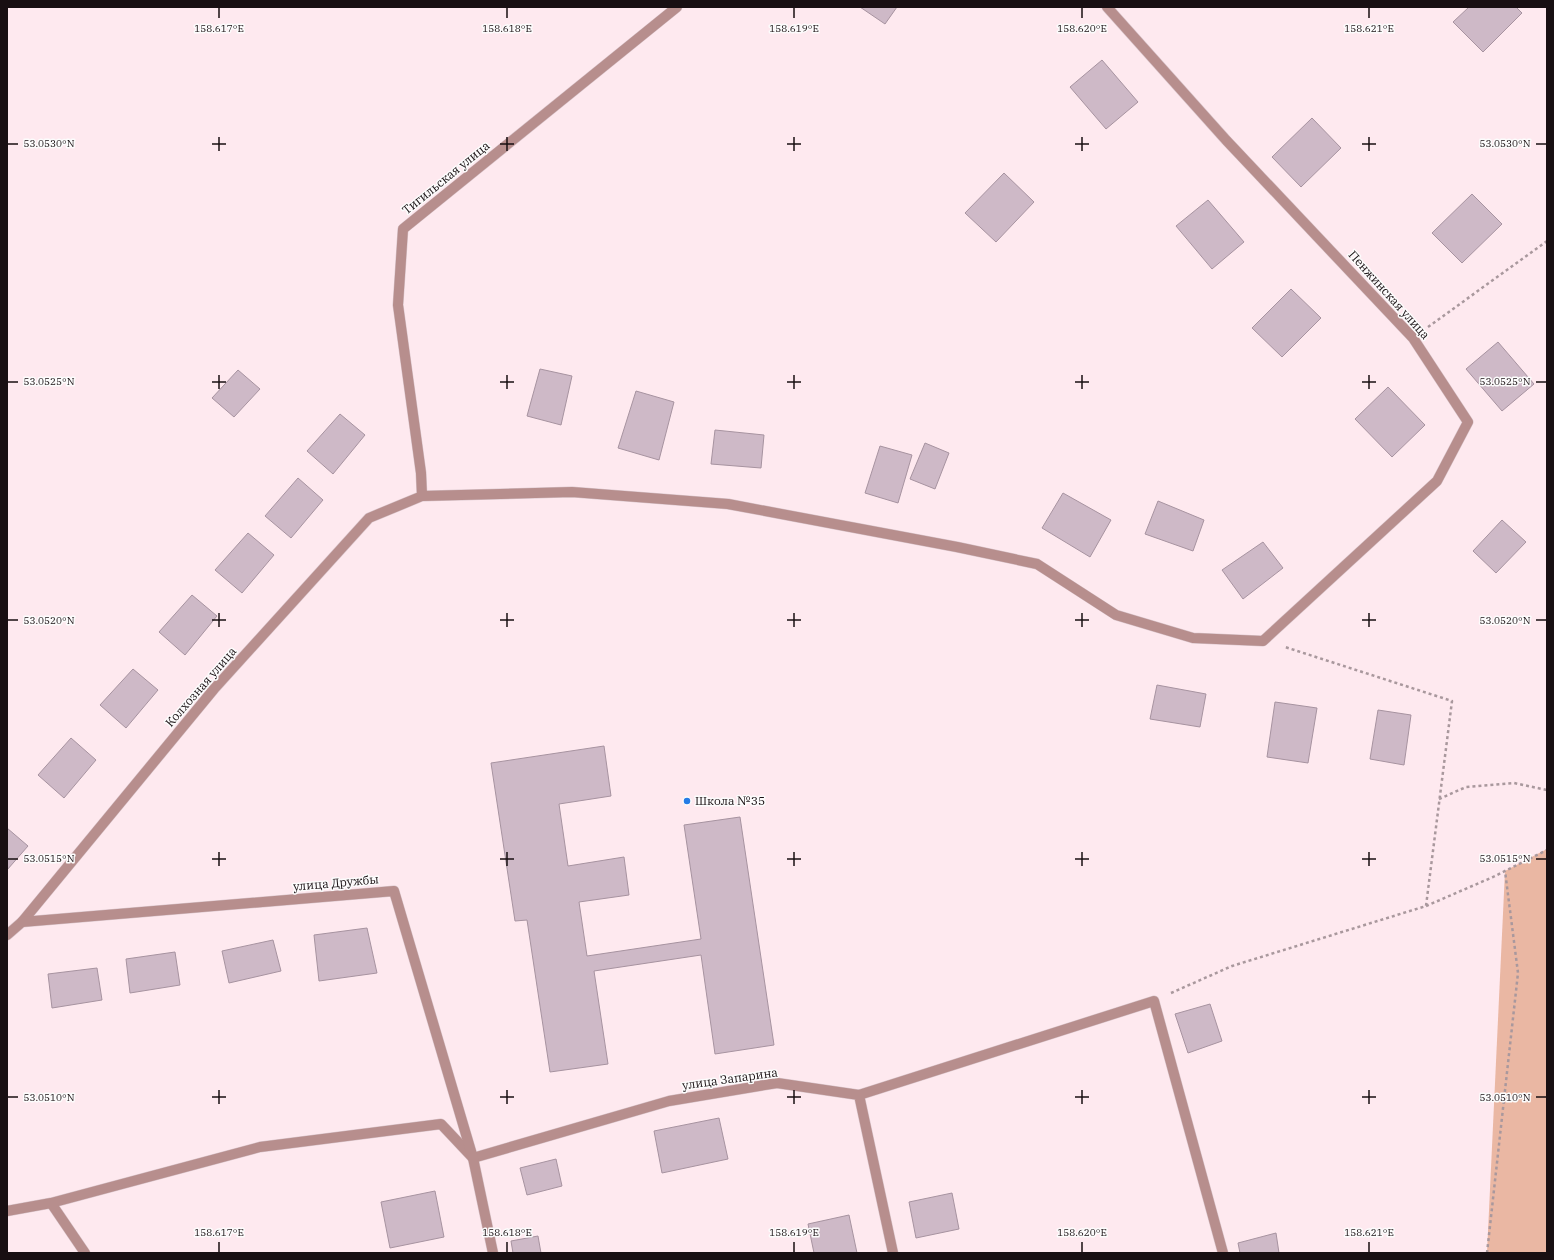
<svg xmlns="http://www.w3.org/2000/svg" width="1554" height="1260" viewBox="0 0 1554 1260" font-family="'IBM Plex Serif',serif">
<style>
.green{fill:#eab7a3}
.building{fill:#ceb9c7;stroke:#a793a0}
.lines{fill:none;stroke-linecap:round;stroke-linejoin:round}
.service-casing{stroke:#d9c6cc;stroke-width:11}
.minor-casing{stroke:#d9c6cc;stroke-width:11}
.path{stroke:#a9989d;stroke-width:2.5;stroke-dasharray:3 3;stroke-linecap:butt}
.service{stroke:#b78e8d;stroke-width:10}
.minor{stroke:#b78e8d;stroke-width:10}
.ticks{fill:none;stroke:#180f12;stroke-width:1.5}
.poi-dot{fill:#247ce6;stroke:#fcfcfc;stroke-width:1.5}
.labels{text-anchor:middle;stroke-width:3;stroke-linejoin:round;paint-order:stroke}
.street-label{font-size:12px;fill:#180f12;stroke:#fcfcfc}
.poi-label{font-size:12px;fill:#180f12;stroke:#fcfcfc;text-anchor:start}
.ticks-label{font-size:10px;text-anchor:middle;fill:#180f12;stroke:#fcfcfc;stroke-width:3;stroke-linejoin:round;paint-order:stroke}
</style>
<rect width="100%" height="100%" fill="#fee9ef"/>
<!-- green -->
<path class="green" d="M1547 849V1253H1487L1505 871Z"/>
<!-- building -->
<path class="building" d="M860 7H897L885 24Z
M1469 7H1516L1522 13 1483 52 1453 22Z
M1102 60 1138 102 1106 129 1070 87Z
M1312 118 1341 148 1301 187 1272 157Z
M1004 173 1034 202 996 242 965 213Z
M1472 194 1502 224 1462 263 1432 233Z
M1208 200 1244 242 1212 269 1176 226Z
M1291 289 1321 318 1282 357 1252 328Z
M1498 342 1534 384 1502 411 1466 369Z
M540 369 572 376 561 425 527 416Z
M238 370 260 389 234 417 212 398Z
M1388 387 1425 425 1392 457 1355 419Z
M636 391 674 402 659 460 618 448Z
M340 414 365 435 333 474 307 451Z
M715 430 764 435 761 468 711 464Z
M925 443 949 453 935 489 910 479Z
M880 446 912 455 898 503 865 493Z
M298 478 323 500 291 538 265 516Z
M1063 493 1111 520 1090 557 1042 528Z
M1158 501 1204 520 1193 551 1145 534Z
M1502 520 1526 542 1496 573 1473 551Z
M248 533 274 555 242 593 215 570Z
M1263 542 1283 568 1243 599 1222 570Z
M192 595 217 616 185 655 159 632Z
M133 669 158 690 126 728 100 705Z
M1157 685 1206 694 1200 727 1150 719Z
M1275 702 1317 708 1308 763 1267 757Z
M1378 710 1411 715 1404 765 1370 759Z
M71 738 96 760 64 798 38 775Z
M604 746 611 796 559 804 568 866 624 857 629 895 579 902 587 956 701 939 684 825 740 817 774 1045 715 1054 701 955 594 971 608 1064 550 1072 527 920 515 921 491 763Z
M7 828 28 846 7 870Z
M367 928 377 973 319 981 314 935Z
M273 940 281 971 229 983 222 951Z
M175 952 180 985 130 993 126 959Z
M97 968 102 1000 52 1008 48 974Z
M1210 1004 1222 1041 1188 1053 1175 1014Z
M719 1118 728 1159 662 1173 654 1131Z
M556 1159 562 1186 527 1195 520 1168Z
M435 1191 444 1237 390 1248 381 1202Z
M952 1193 959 1229 916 1238 909 1202Z
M849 1215 857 1253H814L808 1224Z
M1276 1233 1279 1253H1240L1238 1243Z
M538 1236 541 1253H513L511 1241Z"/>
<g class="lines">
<defs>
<path id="service" d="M677 7 403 229 398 305 421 473 422 496 572 492 728 504 957 547 1037 564 1116 615 1193 638 1263 641 1437 481 1468 422 1413 338 1226 140 1107 7
M22 922 214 689 369 518 422 496
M859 1095 1154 1001 1223 1253
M51 1203 85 1253
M7 1211 51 1203 260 1147 441 1124 473 1158 669 1101 777 1083 859 1095 893 1253"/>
<path id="minor" d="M7 935 22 922 394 891 473 1158 493 1253"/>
</defs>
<!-- service casing -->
<use href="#service" class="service-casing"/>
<!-- minor casing -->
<use href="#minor" class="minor-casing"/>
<!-- path -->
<path class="path" d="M1428 327 1547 241
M1439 799 1466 787 1514 783 1547 790
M1426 906 1493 877 1547 850
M1171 993 1232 966 1426 906 1452 701 1285 647
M1487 1253 1518 973 1505 871"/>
<!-- service -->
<use href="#service" class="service"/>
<!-- minor -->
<use href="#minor" class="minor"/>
</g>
<!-- ticks -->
<path class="ticks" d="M219 8V18M507 8V18M794 8V18M1082 8V18M1369 8V18M219 137V151M507 137V151M794 137V151M1082 137V151M1369 137V151M8 144H18M212 144H226M500 144H514M787 144H801M1075 144H1089M1362 144H1376M1536 144H1546M219 375V389M507 375V389M794 375V389M1082 375V389M1369 375V389M8 382H18M212 382H226M500 382H514M787 382H801M1075 382H1089M1362 382H1376M1536 382H1546M219 613V627M507 613V627M794 613V627M1082 613V627M1369 613V627M8 620H18M212 620H226M500 620H514M787 620H801M1075 620H1089M1362 620H1376M1536 620H1546M219 852V866M507 852V866M794 852V866M1082 852V866M1369 852V866M8 859H18M212 859H226M500 859H514M787 859H801M1075 859H1089M1362 859H1376M1536 859H1546M219 1090V1104M507 1090V1104M794 1090V1104M1082 1090V1104M1369 1090V1104M8 1097H18M212 1097H226M500 1097H514M787 1097H801M1075 1097H1089M1362 1097H1376M1536 1097H1546M219 1242V1252M507 1242V1252M794 1242V1252M1082 1242V1252M1369 1242V1252"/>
<!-- markers -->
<circle class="poi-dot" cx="687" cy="801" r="4"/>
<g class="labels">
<!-- street labels -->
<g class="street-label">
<text transform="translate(446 178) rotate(-39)" y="4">Тигильская улица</text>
<text transform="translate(1389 295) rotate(48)" y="4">Пенжинская улица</text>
<text transform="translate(201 687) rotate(-49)" y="4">Колхозная улица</text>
<text transform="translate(336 883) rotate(-5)" y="4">улица Дружбы</text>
<text transform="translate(730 1079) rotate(-8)" y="4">улица Запарина</text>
</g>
<!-- poi labels -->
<g class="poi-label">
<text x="695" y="805">Школа №35</text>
</g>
</g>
<g class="ticks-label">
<text x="219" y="32">158.617°E</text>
<text x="507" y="32">158.618°E</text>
<text x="794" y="32">158.619°E</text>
<text x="1082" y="32">158.620°E</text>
<text x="1369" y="32">158.621°E</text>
<text x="49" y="147">53.0530°N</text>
<text x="1505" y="147">53.0530°N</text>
<text x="49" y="385">53.0525°N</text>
<text x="1505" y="385">53.0525°N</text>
<text x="49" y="624">53.0520°N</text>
<text x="1505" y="624">53.0520°N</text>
<text x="49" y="862">53.0515°N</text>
<text x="1505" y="862">53.0515°N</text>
<text x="49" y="1101">53.0510°N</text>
<text x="1505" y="1101">53.0510°N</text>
<text x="219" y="1236">158.617°E</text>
<text x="507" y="1236">158.618°E</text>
<text x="794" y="1236">158.619°E</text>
<text x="1082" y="1236">158.620°E</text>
<text x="1369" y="1236">158.621°E</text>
</g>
<!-- border -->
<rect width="1554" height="1260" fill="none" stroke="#180f12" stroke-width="16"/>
</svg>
